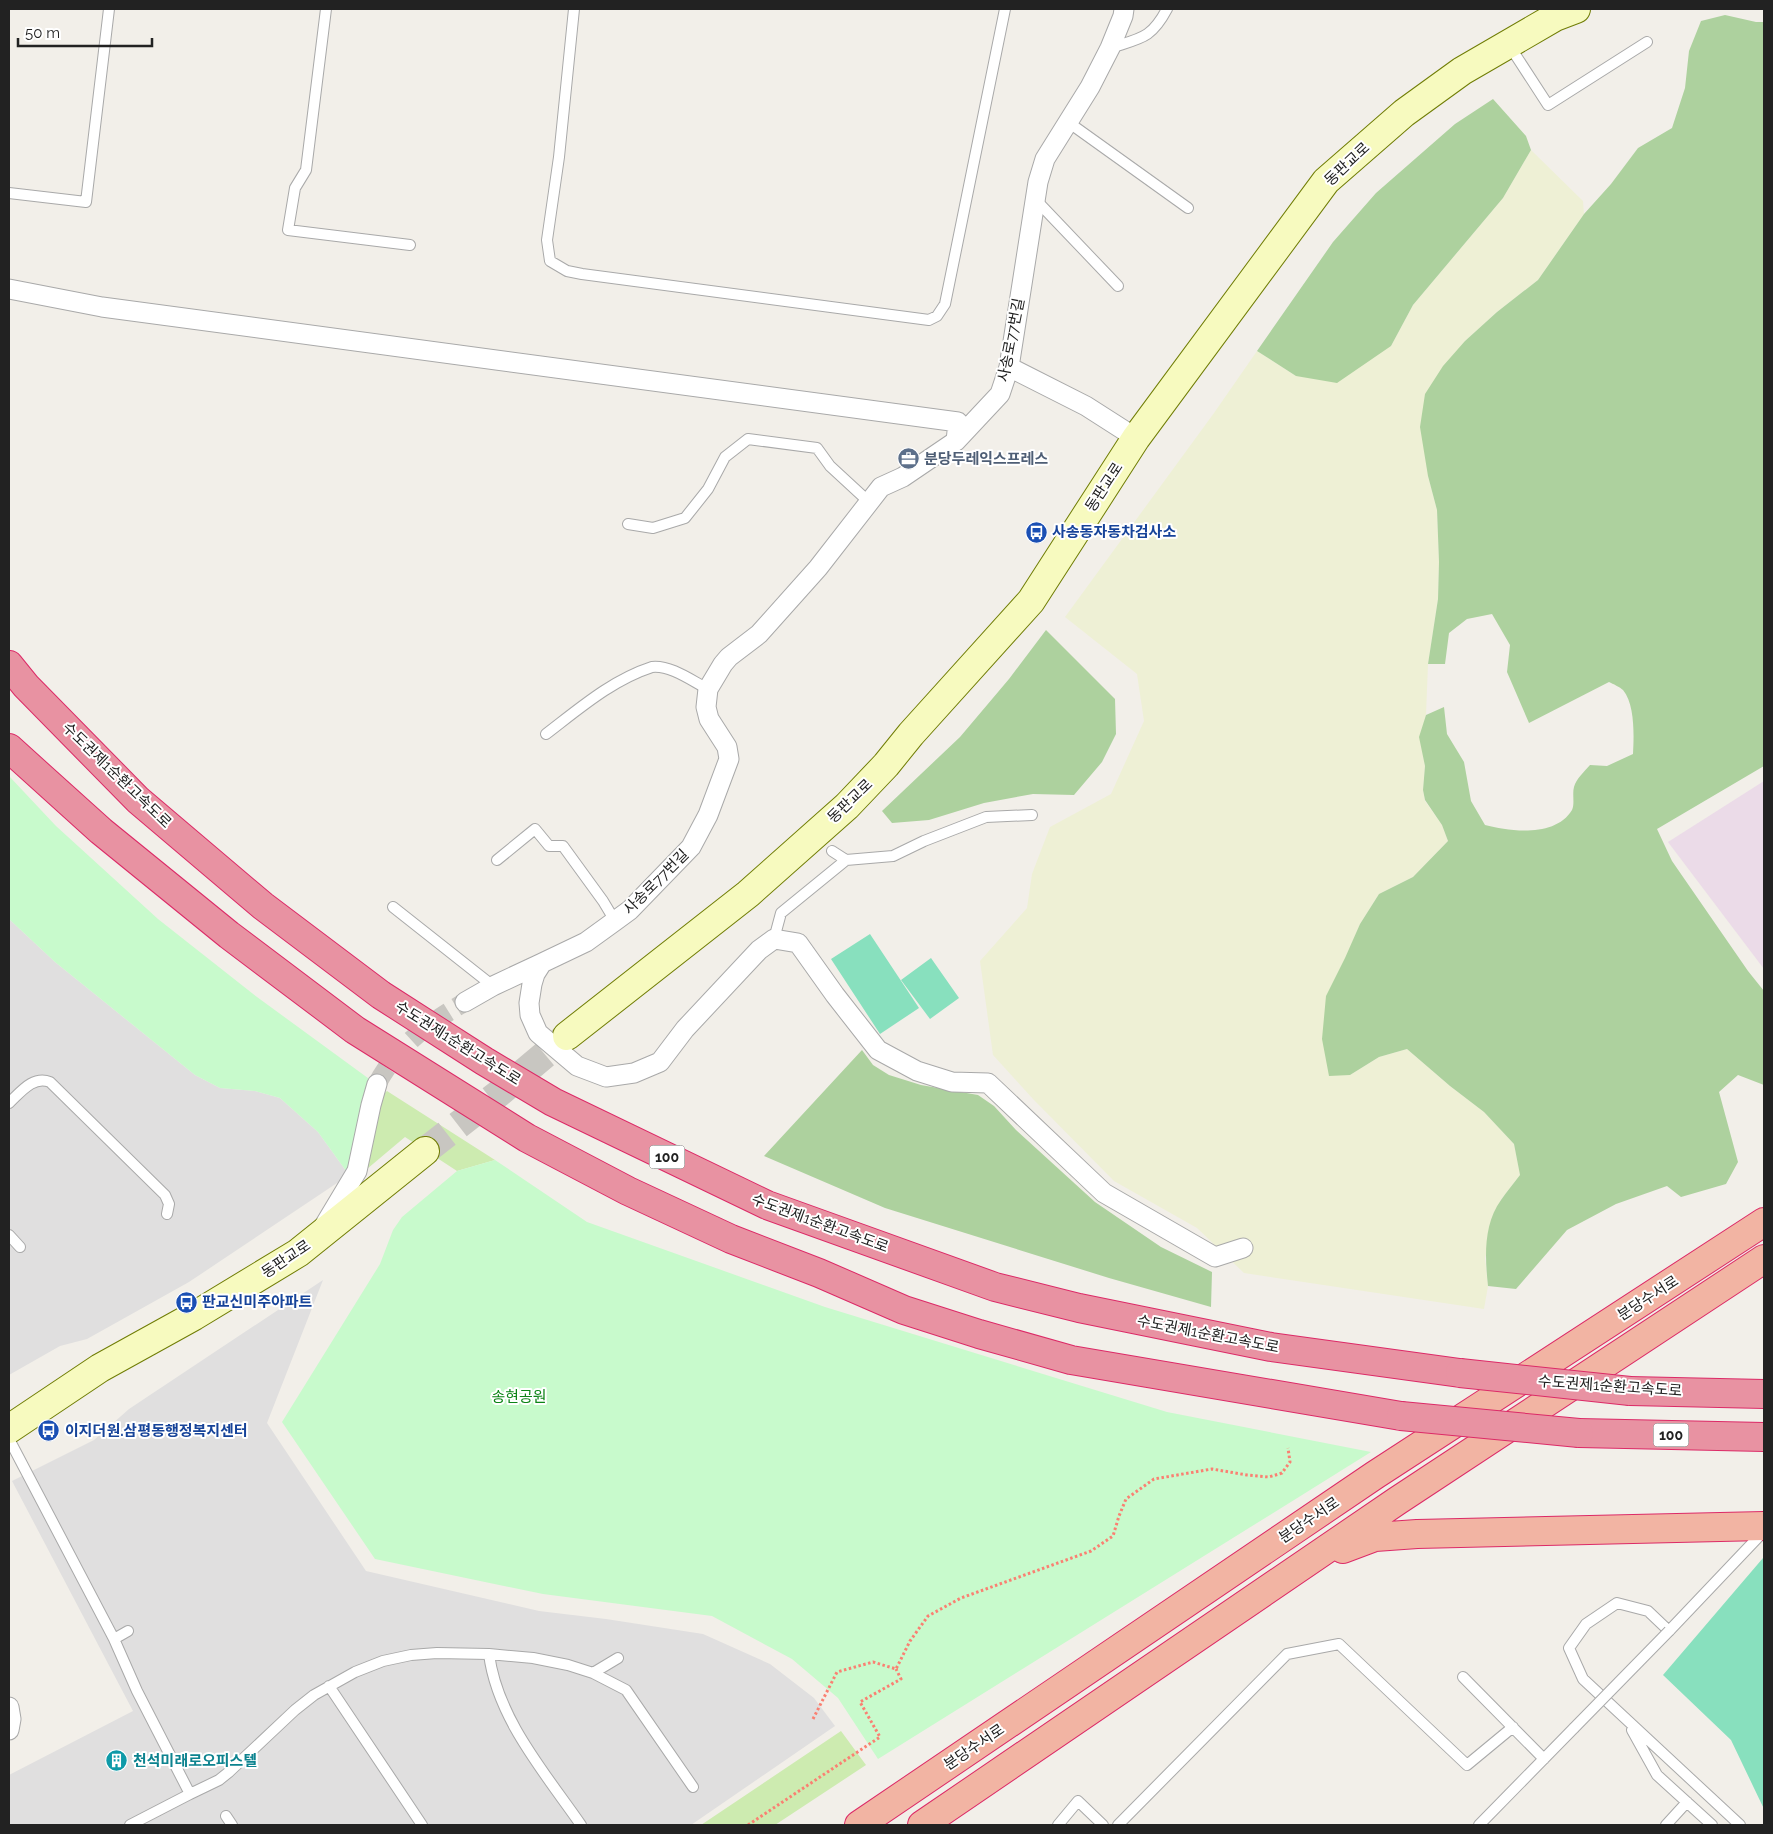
<svg xmlns="http://www.w3.org/2000/svg" width="1773" height="1834" viewBox="0 0 1773 1834" font-family="Raleway,'Noto Sans KR',sans-serif">
<style>
.residential{fill:#e0dfdf}
.industrial{fill:#ebdbe8}
.farmland{fill:#eef0d5}
.grass{fill:#cdebb0}
.forest{fill:#add19e}
.park{fill:#c8facc}
.pitch{fill:#88e0be}
.lines{fill:none;stroke-linecap:round;stroke-linejoin:round}
.minor-tunnel{stroke:#c8c6c1;stroke-width:19;stroke-dasharray:19 9;stroke-linecap:butt}
.secondary-tunnel{stroke:#c8c6c1;stroke-width:28;stroke-dasharray:28 14;stroke-linecap:butt}
.service-casing{stroke:#a9a9a9;stroke-width:12}
.minor-casing{stroke:#a9a9a9;stroke-width:21}
.secondary-casing{stroke:#707d05;stroke-width:30}
.trunk-casing{stroke:#dc2a67;stroke-width:30}
.motorway-casing{stroke:#dc2a67;stroke-width:30}
.path{stroke:#fa8072;stroke-width:3;stroke-dasharray:2.5 2.5;stroke-linecap:butt}
.service{stroke:#fff;stroke-width:10}
.minor{stroke:#fff;stroke-width:19}
.secondary{stroke:#f7fabf;stroke-width:28}
.trunk{stroke:#f2b4a3;stroke-width:28}
.motorway{stroke:#e892a2;stroke-width:28}
.service-bridge-casing{stroke:#a9a9a9;stroke-width:12;stroke-linecap:butt}
.motorway-bridge-casing{stroke:#dc2a67;stroke-width:30;stroke-linecap:butt}
.service-bridge{stroke:#fff;stroke-width:10}
.motorway-bridge{stroke:#e892a2;stroke-width:28}
.labels{text-anchor:middle;stroke-width:4;stroke-linejoin:round;paint-order:stroke}
.shield{fill:#fff;stroke:#646464;stroke-width:1}
.shield-label{font-size:14px;font-weight:bold;fill:#222}
.street-label{font-size:15px;fill:#222;stroke:#fff}
.service-label{font-size:15px;font-weight:bold;fill:#4e5e75;stroke:#fff;text-anchor:start}
.transit-label{font-size:15px;font-weight:bold;fill:#164399;stroke:#fff;text-anchor:start}
.park-label{font-size:15px;fill:#0c8416;stroke:#fff}
.culture-label{font-size:15px;font-weight:bold;fill:#0d838f;stroke:#fff;text-anchor:start}
</style>
<rect width="100%" height="100%" fill="#f2efe9"/>
<!-- residential -->
<path class="residential" d="M9 919 55 962 195 1075 220 1088 255 1091 280 1098 318 1132 349 1175 189 1282 87 1339 60 1346 9 1375Z
M323 1280 267 1423 366 1571 539 1611 606 1619 703 1634 770 1664 814 1698 835 1726 691 1825H9V1775L133 1711 12 1481 94 1440 129 1409Z"/>
<!-- industrial -->
<path class="industrial" d="M1764 781V969L1668 842Z"/>
<!-- farmland -->
<path class="farmland" d="M1531 150 1583 201 1584 214 1538 280 1497 312 1465 341 1428 476 1437 510 1439 562 1438 599 1428 664 1426 715 1420 737 1425 766 1423 790 1425 801 1442 825 1448 841 1413 877 1379 894 1360 924 1346 958 1350 1075 1379 1057 1407 1049 1450 1086 1484 1112 1514 1144 1520 1175 1500 1201 1485 1258 1488 1286 1484 1309 1244 1273 1197 1228 1114 1181 1033 1099 993 1055 980 961 1027 908 1032 874 1050 827 1111 794 1144 721 1137 674 1065 617 1214 413 1257 351 1296 376 1391 346 1413 305 1503 198Z"/>
<!-- grass -->
<path class="grass" d="M387 1091 495 1160 457 1171 405 1137 367 1169 380 1097Z
M841 1731 866 1765 775 1825H701Z"/>
<!-- forest -->
<path class="forest" d="M1725 15 1756 22H1764V766L1657 829 1672 861 1748 971 1764 991V1085L1738 1075 1719 1092 1738 1162 1726 1184 1681 1197 1667 1186 1616 1204 1567 1230 1516 1289 1488 1286C1485 1258 1483 1225 1501 1200 1507 1191 1514 1183 1520 1175L1514 1144 1484 1112 1450 1086 1407 1049 1379 1057 1350 1075 1329 1076 1322 1039 1326 996 1345 958 1360 924 1379 894 1413 877 1448 841 1442 825 1425 800 1423 790 1425 766 1419 737 1426 715 1444 707 1447 734 1464 762 1471 801 1485 825C1511 832 1556 837 1572 810 1575 804 1572 794 1574 787 1576 779 1585 771 1590 765L1607 766 1633 754C1634 736 1635 704 1623 690 1620 687 1613 684 1609 682L1529 723 1507 672 1510 645 1492 614 1467 619 1449 633 1445 664H1428L1438 599 1439 562 1437 510 1428 476 1420 427 1425 394 1443 366 1465 341 1497 312 1538 280 1584 214 1611 184 1638 148 1672 128 1685 88 1689 51 1701 21Z
M1493 99 1526 136 1531 150 1503 198 1413 305 1391 346 1337 383 1296 376 1257 351 1333 242 1376 193 1455 124Z
M1046 630 1115 699 1116 734 1102 762 1074 795 1033 794 984 803 929 820 892 823 882 811 960 737 1009 679Z
M862 1050 873 1065 889 1075 921 1085 978 1095 994 1106 1016 1130 1095 1202 1161 1247 1212 1272 1211 1307 1109 1278 885 1208 764 1156Z"/>
<!-- park -->
<path class="park" d="M9 776 56 826 158 919 257 997 372 1081 349 1175 318 1132 280 1098 255 1091 220 1088 195 1075 55 962 9 919Z
M495 1160 587 1222 825 1307 1167 1412 1371 1452 878 1759 838 1698 792 1659 712 1616 543 1594 375 1559 282 1422 380 1264 393 1230 402 1217 457 1171Z"/>
<!-- pitch -->
<path class="pitch" d="M870 934 919 1008 880 1034 831 959Z
M931 958 959 998 930 1019 901 980Z
M1763 1558 1764 1559V1809L1731 1740 1663 1675Z"/>
<g class="lines">
<!-- minor-tunnel -->
<path class="minor-tunnel" d="M377 1084C397 1046 429 1023 465 1002"/>
<!-- secondary-tunnel -->
<path class="secondary-tunnel" d="M425 1151 498 1094 567 1036"/>
<defs>
<path id="service" d="M326 9 306 170 295 188 288 230 410 245
M574 9 559 157 547 240 550 261 567 271 582 274 929 320 937 316 945 304 1005 9
M1509 45 1548 105 1647 42
M1110 48C1141 38 1151 39 1167 9
M1068 122 1188 208
M9 193 86 202 109 9
M1035 199 1118 286
M628 524 653 528 685 518 708 489 725 457 748 439 817 448 830 466 869 502
M546 734C580 708 612 680 652 667 671 665 692 681 708 689
M832 851 846 860
M497 860 535 829 549 846H563L603 901 615 921
M393 907 493 986
M774 939 781 913 846 860 893 856 924 841 986 817 1032 815
M9 1103C20 1093 33 1075 50 1082L165 1195 169 1204 167 1214
M9 1235 20 1247
M9 1439 114 1639 137 1691 190 1794 130 1825
M114 1639 128 1631
M489 1654C497 1718 545 1773 581 1825
M593 1673 618 1658
M1463 1677 1544 1759
M329 1686 422 1825
M1632 1730 1657 1775 1712 1825
M190 1794 219 1780 229 1772 295 1710 314 1695 355 1672 383 1661 411 1655 437 1653 489 1654 533 1658 568 1665 593 1673 626 1690 693 1787
M226 1816 232 1825
M1058 1825 1078 1801 1103 1825
M1118 1825 1287 1654 1339 1644 1467 1765 1513 1727
M1479 1825 1574 1728
M1666 1825 1687 1802
M1740 1825 1583 1679 1569 1648 1586 1624 1617 1603 1648 1611 1669 1631 1764 1531"/>
<path id="minor" d="M1124 9 1123 16 1110 48 1090 87 1045 159 1038 182 1009 367 1000 394 956 441 903 477 881 487 818 568 759 634 729 657 723 664 708 689 706 707 709 719 727 747 729 759 708 815 691 847 630 910 615 921 586 942 542 963 535 974 532 984 529 1003 530 1015 538 1033 577 1066 606 1077 634 1073 660 1062 685 1029 759 950 774 939 798 943 835 995 878 1050 917 1071 952 1082 988 1083 1104 1193 1215 1257 1243 1248
M9 289 102 307 958 422 956 441
M1009 367 1086 406 1136 438
M465 1002 493 986 542 963
M324 1226 357 1171 371 1105 377 1084
M9 1707 11 1719 9 1730"/>
<path id="secondary" d="M567 1036 748 894 847 806 886 765 911 734 1031 601 1136 438 1326 181 1404 113 1462 71 1555 17 1576 9
M9 1429 100 1368 194 1316 298 1253 425 1151"/>
<path id="trunk" d="M1343 1549 1375 1537 1417 1534 1764 1526
M859 1825 1375 1475 1764 1222
M922 1825 1397 1501 1764 1259"/>
<path id="motorway" d="M9 665 26 686 138 800 263 906 381 995 484 1061 553 1102 767 1205 995 1287 1079 1308 1271 1347 1460 1373
M9 748 101 831 229 935 355 1030 527 1138 628 1191 731 1239 819 1273 904 1310 979 1334 1071 1360 1401 1416
M1630 1391 1764 1394
M1579 1433 1764 1437"/>
</defs>
<!-- service casing -->
<use href="#service" class="service-casing"/>
<!-- minor casing -->
<use href="#minor" class="minor-casing"/>
<!-- secondary casing -->
<use href="#secondary" class="secondary-casing"/>
<!-- trunk casing -->
<use href="#trunk" class="trunk-casing"/>
<!-- motorway casing -->
<use href="#motorway" class="motorway-casing"/>
<!-- path -->
<path class="path" d="M813 1719 837 1672 873 1662 896 1669 910 1641 928 1616 961 1598 1091 1551 1113 1536 1119 1516 1126 1499 1154 1479 1212 1469 1247 1475 1269 1477 1282 1473 1290 1462 1288 1448
M748 1825 880 1737 860 1702 901 1679 896 1669"/>
<!-- service -->
<use href="#service" class="service"/>
<!-- minor -->
<use href="#minor" class="minor"/>
<!-- secondary -->
<use href="#secondary" class="secondary"/>
<!-- trunk -->
<use href="#trunk" class="trunk"/>
<!-- motorway -->
<use href="#motorway" class="motorway"/>
<defs>
<path id="service-bridge" d="M1574 1728 1669 1631"/>
<path id="motorway-bridge" d="M1460 1373 1630 1391
M1401 1416 1579 1433"/>
</defs>
<!-- service-bridge casing -->
<use href="#service-bridge" class="service-bridge-casing"/>
<!-- motorway-bridge casing -->
<use href="#motorway-bridge" class="motorway-bridge-casing"/>
<!-- service-bridge -->
<use href="#service-bridge" class="service-bridge"/>
<!-- motorway-bridge -->
<use href="#motorway-bridge" class="motorway-bridge"/>
</g>
<!-- icons -->
<defs>
<symbol id="office-disc" viewBox="-11 -11 22 22"><circle r="9.5" fill="#5c6f8a" stroke="#fff"/><path d="M-6-3h4V-5.5h4V-3h4V5H-6ZM-1-4.5V-3h2v-1.5ZM-6 0V1H6V0Z" fill="#fff"/></symbol>
<symbol id="bus-disc" viewBox="-11 -11 22 22"><circle r="9.5" fill="#1a4fb4" stroke="#fff"/><path d="M-5-6H5V4H4V6H2V4H-2V6H-4V4H-5ZM-3.5-4V0h7V-4ZM-3.5 1.2v1.5H-2V1.2ZM2 1.2v1.5H3.5V1.2Z" fill="#fff"/></symbol>
<symbol id="building-disc" viewBox="-11 -11 22 22"><circle r="9.5" fill="#0f9aa8" stroke="#fff"/><path d="M-4-6H4V6H1V3H-1V6H-4ZM-2.5-4.3h1.7v1.8h-1.7ZM.8-4.3h1.7v1.8H.8ZM-2.5-1h1.7V.8h-1.7ZM.8-1h1.7V.8H.8Z" fill="#fff"/></symbol>
</defs>
<g fill-rule="evenodd">
<use href="#office-disc" x="896" y="446" width="25" height="25"/>
<use href="#bus-disc" x="1024" y="520" width="25" height="25"/>
<use href="#bus-disc" x="174" y="1290" width="25" height="25"/>
<use href="#bus-disc" x="36" y="1418" width="25" height="25"/>
<use href="#building-disc" x="104" y="1748" width="25" height="25"/>
</g>
<g class="labels">
<!-- shield labels -->
<g class="shield">
<rect x="649.5" y="1145.5" width="35" height="23" rx="4"/>
<rect x="1653.5" y="1423.5" width="35" height="23" rx="4"/>
</g>
<g class="shield-label">
<text x="667" y="1162">100</text>
<text x="1671" y="1440">100</text>
</g>
<!-- street labels -->
<g class="street-label">
<text transform="translate(1347 164) rotate(-43)" y="5">동판교로</text>
<text transform="translate(1011 340) rotate(-79)" y="5">사송로77번길</text>
<text transform="translate(1104 487) rotate(-57)" y="5">동판교로</text>
<text transform="translate(117 775) rotate(44)" y="5">수도권제1순환고속도로</text>
<text transform="translate(850 801) rotate(-44)" y="5">동판교로</text>
<text transform="translate(656 882) rotate(-45)" y="5">사송로77번길</text>
<text transform="translate(458 1043) rotate(32)" y="5">수도권제1순환고속도로</text>
<text transform="translate(820 1223) rotate(20)" y="5">수도권제1순환고속도로</text>
<text transform="translate(286 1259) rotate(-34)" y="5">동판교로</text>
<text transform="translate(1648 1298) rotate(-33)" y="5">분당수서로</text>
<text transform="translate(1208 1334) rotate(11)" y="5">수도권제1순환고속도로</text>
<text transform="translate(1610 1386) rotate(4)" y="5">수도권제1순환고속도로</text>
<text transform="translate(1309 1520) rotate(-34)" y="5">분당수서로</text>
<text transform="translate(974 1747) rotate(-34)" y="5">분당수서로</text>
</g>
<!-- service labels -->
<g class="service-label">
<text x="924" y="464">분당두레익스프레스</text>
</g>
<!-- transit labels -->
<g class="transit-label">
<text x="1052" y="537">사송동자동차검사소</text>
<text x="202" y="1307">판교신미주아파트</text>
<text x="65" y="1436">이지더원.삼평동행정복지센터</text>
</g>
<!-- park labels -->
<g class="park-label">
<text x="519" y="1402">송현공원</text>
</g>
<!-- culture labels -->
<g class="culture-label">
<text x="133" y="1766">천석미래로오피스텔</text>
</g>
</g>
<!-- border -->
<rect width="1773" height="1834" fill="none" stroke="#222222" stroke-width="20"/>
<!-- scale -->
<path d="M18 38v8h134v-8" fill="none" stroke="#222222" stroke-width="2.5"/>
<text x="25" y="38" font-size="15" fill="#222222" stroke="#ffffff" stroke-width="4" paint-order="stroke">50 m</text>
</svg>
